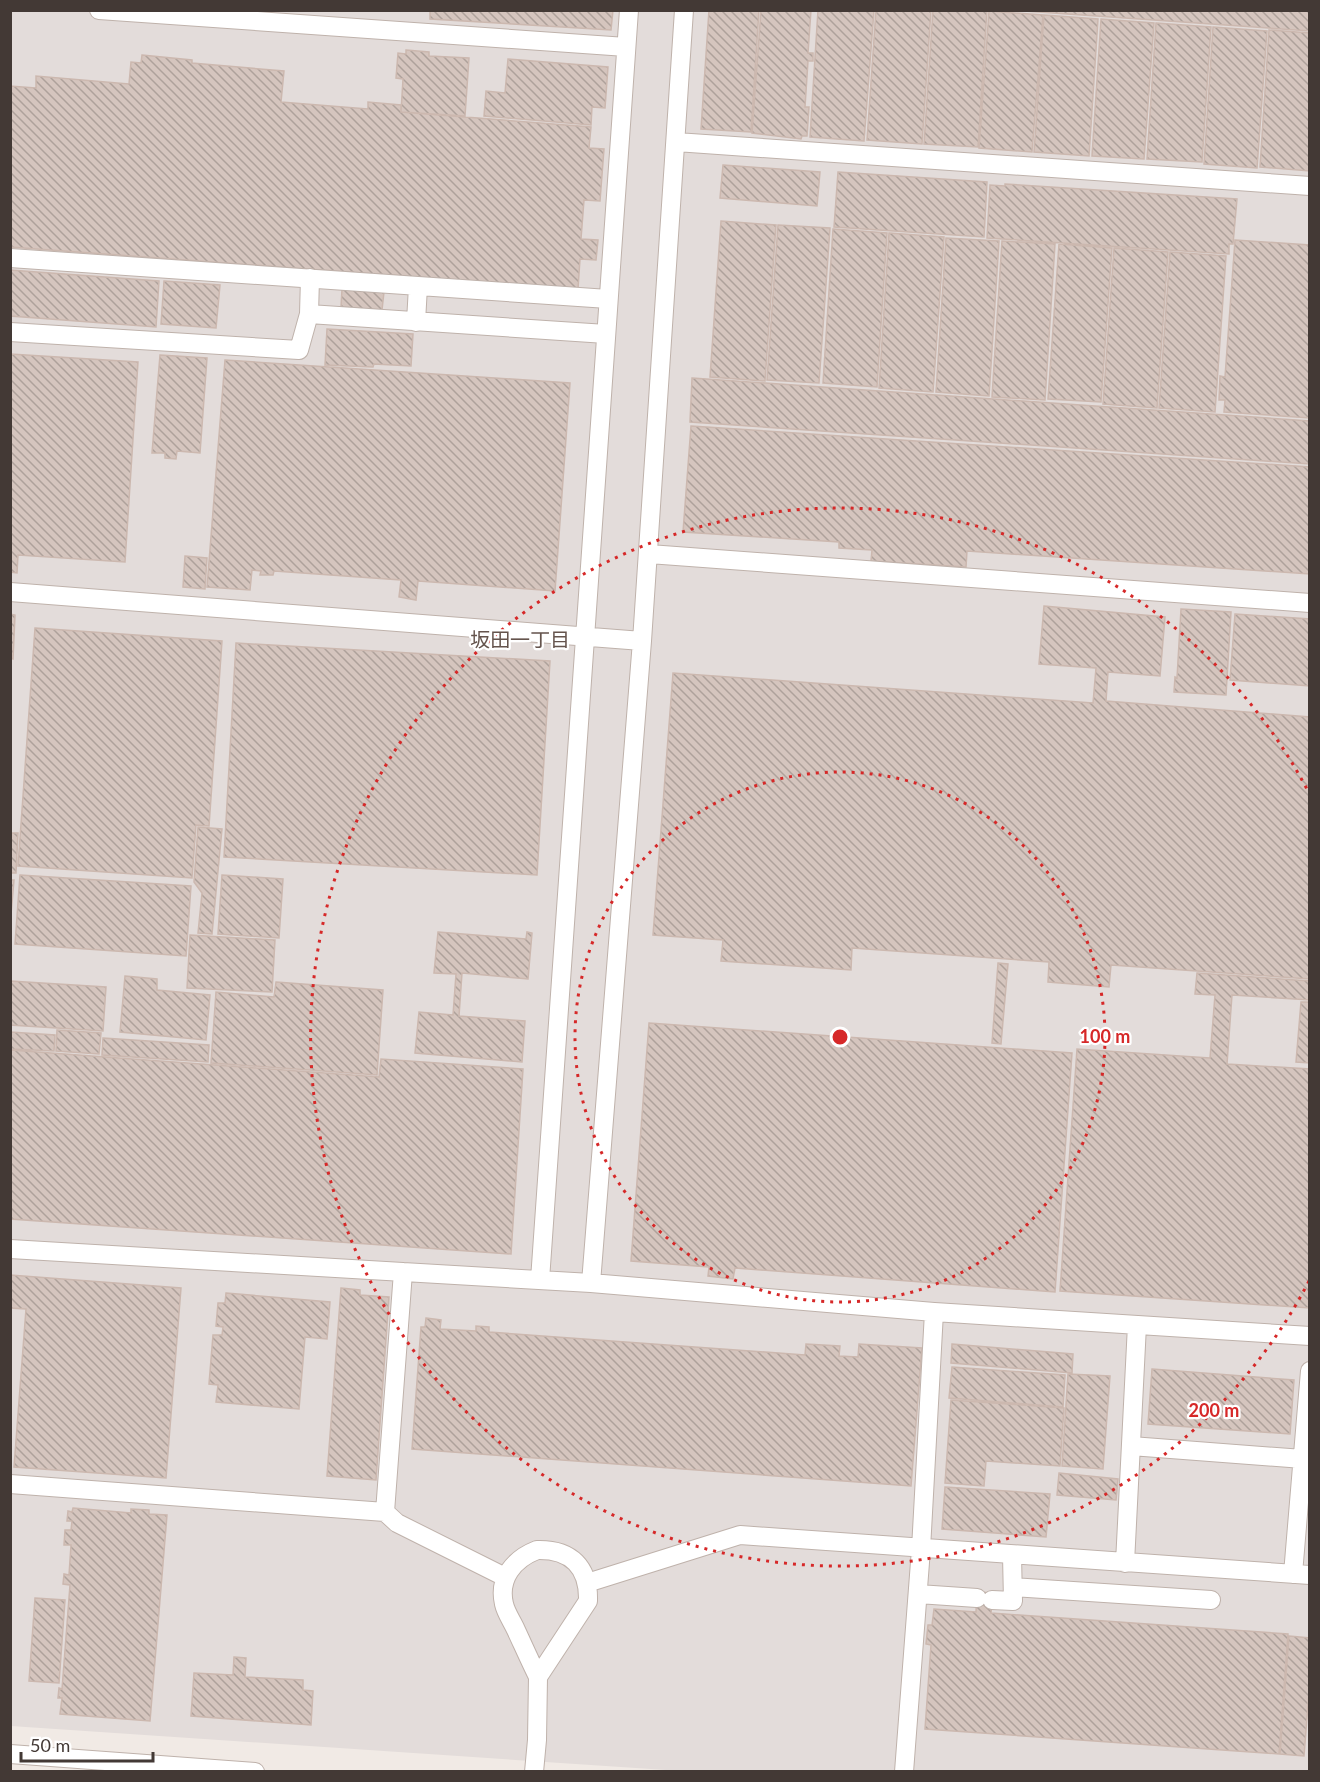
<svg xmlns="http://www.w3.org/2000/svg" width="1320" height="1782" viewBox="0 0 1320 1782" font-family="Lato,'Noto Sans JP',sans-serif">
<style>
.industrial{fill:#e3dcda}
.building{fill:url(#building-back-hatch);stroke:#ccb8af;stroke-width:1.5}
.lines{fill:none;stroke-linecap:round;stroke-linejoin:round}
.minor-casing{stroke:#bfb2ab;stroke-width:20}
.minor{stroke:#fff;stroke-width:18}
.ring{fill:none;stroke:#d62828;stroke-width:3;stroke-dasharray:3 6}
.labels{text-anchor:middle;stroke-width:4.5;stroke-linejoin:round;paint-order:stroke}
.neighbourhood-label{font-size:20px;fill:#65544d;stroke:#fff}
.centre{fill:#d62828;stroke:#fff;stroke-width:3}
.ring-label{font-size:18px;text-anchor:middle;font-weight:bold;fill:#d62828;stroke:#fff;stroke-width:4.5;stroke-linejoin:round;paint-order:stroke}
</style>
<defs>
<pattern id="building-back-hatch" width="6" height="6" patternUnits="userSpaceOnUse" patternTransform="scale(1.5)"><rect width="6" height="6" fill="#d5c5be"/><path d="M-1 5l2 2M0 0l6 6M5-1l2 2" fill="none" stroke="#aea19b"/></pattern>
</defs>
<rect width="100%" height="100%" fill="#f1eae5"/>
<!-- industrial -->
<path class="industrial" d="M10 11H1309V1771H681L11 1726Z"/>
<!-- building -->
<path class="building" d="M430 10H613L611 30 430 19Z
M709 10H759L751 132 701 129Z
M761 10H811L808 53H813V61H808L805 107H809L807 136H802L801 139 752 133Z
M818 10H874L864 141 810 137Z
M876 10H931L922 144 867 140Z
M933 10H987L978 147 924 144Z
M1310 10V31L1025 11V10Z
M989 11 1043 15 1032 152 979 148Z
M1044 15 1098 19 1089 156 1034 152Z
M1101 19 1154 23 1144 159 1092 156Z
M1156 23 1211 27 1202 162 1147 159Z
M1213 27 1267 31 1257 168 1204 164Z
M1269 30 1310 33V171L1260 167Z
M406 50 429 52V56L469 58 465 116 401 112 403 79 396 78 398 53 406 54Z
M142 55 192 60V63L284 71 281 102 368 109V102L401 105V112L591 127 589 148 604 149 600 201 584 200 581 239 598 240 596 260 580 259 578 289 10 247V86L36 88V76L129 84 131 62 141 63Z
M508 59 608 67 605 108 592 107 591 125 484 116 486 91 505 93Z
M723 165 820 172 817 206 720 198Z
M838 172 987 182 984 237 834 227Z
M1005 184 1237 199 1233 244H1229V254L987 238 990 185 1005 186Z
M721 221 776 225 765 381 710 377Z
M778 225 830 228 819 383 767 380Z
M833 229 887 233 877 387 823 383Z
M889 233 944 237 933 392 879 388Z
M946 238 999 241 989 396 936 392Z
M1235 240 1310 245V418L1224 412 1225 400H1219L1220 376 1225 377Z
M1002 241 1055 244 1045 400 992 397Z
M1059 244 1112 248 1101 402 1048 399Z
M1114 248 1168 252 1157 408 1103 404Z
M1170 252 1226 256 1215 412 1159 408Z
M10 270 159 281 156 327 10 316Z
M164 281 220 285 216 328 161 324Z
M342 289 384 292 382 310 341 307Z
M327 329 413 334 411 366 374 364 373 367 325 365Z
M10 354 138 362 125 562 18 555 17 573 10 572Z
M160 355 207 358 200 453 177 451 176 459 165 458V453H152Z
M225 360 570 383 555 591 418 581 416 600 399 597 401 580 274 571 273 575H260L261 571 252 570 250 590 207 587Z
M692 378 1310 421V464L690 422Z
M691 426 1310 467V574L967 551 966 567 871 561 872 550 839 548V542L683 532Z
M185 556 207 558 205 589 183 587Z
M1044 606 1165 617 1160 676 1108 672 1106 701 1310 717V979L1111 965 1109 987 1048 982 1049 962 852 948 851 970 721 961 723 940 653 935 673 673 1093 703 1096 668 1039 664Z
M1181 609 1231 612 1226 695 1174 692 1175 677 1177 678Z
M10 614 15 615 13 659 10 658Z
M1235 614 1310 619V686L1230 680Z
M35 628 222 641 209 826 196 825 192 878 18 866Z
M236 643 550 661 537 875 224 857Z
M198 827 222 829 212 934 198 933 202 893 194 882Z
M10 833H18L16 873H10Z
M20 875 191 886 186 956 15 944Z
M222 875 283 879 279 938 218 934Z
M10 880H14L10 926Z
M438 932 526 939 527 932 532 933 528 979 462 973 459 1016 525 1021 522 1062 415 1053 419 1012 453 1015 456 974 434 973Z
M190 935 275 940 272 992 187 988Z
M998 963 1008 964 1001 1044 992 1043Z
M1197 973 1310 981V1000L1232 995 1227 1064 1310 1069V1308L1060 1291 1077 1049 1210 1058 1215 995 1195 994Z
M125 976 157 979V990L210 995 206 1040 120 1032Z
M10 981 106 987 103 1031 10 1025Z
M276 982 383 990 377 1075 211 1063 216 992 274 997Z
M1301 1002H1310V1063L1296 1062Z
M649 1023 1072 1053 1055 1292 735 1268 733 1279 708 1276 709 1267 631 1261Z
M57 1030 101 1033 99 1054 56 1051Z
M10 1032 55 1035 54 1051 10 1049Z
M103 1038 209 1045 208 1062 102 1055Z
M10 1050 379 1077 381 1059 523 1069 511 1254 10 1219Z
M10 1275 181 1288 166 1478 14 1467 26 1309 10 1308Z
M341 1288 360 1290V1295L389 1297 376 1480 327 1476Z
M226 1293 330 1302 327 1339 305 1337 299 1409 216 1402 218 1385 209 1384 213 1335H222L223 1327 216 1326 218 1303H225Z
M426 1318 441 1320 440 1329 476 1331V1326L489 1327V1332L805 1355 806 1344 840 1346 839 1356 858 1357 859 1344 922 1348 911 1486 412 1449 421 1327H425Z
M952 1344 1073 1354 1072 1373 951 1363Z
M952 1367 1065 1375 1063 1407 949 1398Z
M1152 1369 1294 1380 1290 1434 1148 1424Z
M1068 1374 1110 1376 1103 1469 1062 1466Z
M951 1400 1064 1408 1060 1466 986 1461 984 1486 945 1483Z
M1059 1473 1118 1479 1116 1500 1057 1495Z
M945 1487 1050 1494 1046 1537 942 1529Z
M73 1508 131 1513V1509L149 1510V1514L167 1515 150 1721 60 1714 62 1698H58L59 1688 62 1689 70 1585 63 1584 64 1574 69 1575 71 1545H64L65 1530H71L72 1521H67L68 1511 72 1512Z
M977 1592 993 1593 991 1613 1288 1634 1279 1754 925 1729 931 1645 926 1644 928 1625H932L934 1609 976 1612Z
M35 1598 65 1600 59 1683 29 1681Z
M1289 1636 1310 1638V1679L1304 1756 1280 1754Z
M234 1657 246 1658 245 1677 303 1680V1690L313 1691 311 1725 191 1716 194 1673 233 1675Z"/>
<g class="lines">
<defs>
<path id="minor" d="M99 10 626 47
M676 142 1310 186
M10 258 608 299
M309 314 606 334
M416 322 418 286
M10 332 299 350 309 314 310 278
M649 554 1310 603
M10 592 642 641
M10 1249 591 1283 934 1312 1310 1336
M540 1280 629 10
M591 1283 642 641 684 10
M1131 1446 1303 1459
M10 1484 385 1512 397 1523 505 1577
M385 1512 403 1272
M537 1550C571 1549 589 1567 588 1601L538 1677C530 1661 523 1645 516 1630 512 1621 506 1613 504 1604 498 1578 514 1559 537 1550Z
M1125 1563 1137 1325
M1293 1574 1310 1371
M587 1583 740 1535 1310 1575
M1013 1587 1211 1600
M918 1594 977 1598
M992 1600 1013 1601 1012 1555
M10 1754 255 1772
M534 1772 537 1740 538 1677
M904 1772 921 1549 934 1312"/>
</defs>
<!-- minor casing -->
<use href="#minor" class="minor-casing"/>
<!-- minor -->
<use href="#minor" class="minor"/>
</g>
<!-- distance rings -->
<g class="ring">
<circle cx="840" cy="1037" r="265"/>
<path d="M1309 1281A529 529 0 1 1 1309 793"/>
</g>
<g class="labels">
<!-- neighbourhood labels -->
<g class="neighbourhood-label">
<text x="520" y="647">坂田一丁目</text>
</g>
</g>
<circle cx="840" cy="1037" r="9" class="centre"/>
<g class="ring-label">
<text x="1105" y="1043">100 m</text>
<text x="1214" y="1417">200 m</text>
</g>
<!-- border -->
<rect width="1320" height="1782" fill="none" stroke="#433935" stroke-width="24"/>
<!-- scale -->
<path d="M21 1752v9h132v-9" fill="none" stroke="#433935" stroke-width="3"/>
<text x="30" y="1752" font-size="18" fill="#433935" stroke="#ffffff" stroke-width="4.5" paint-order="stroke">50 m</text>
</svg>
